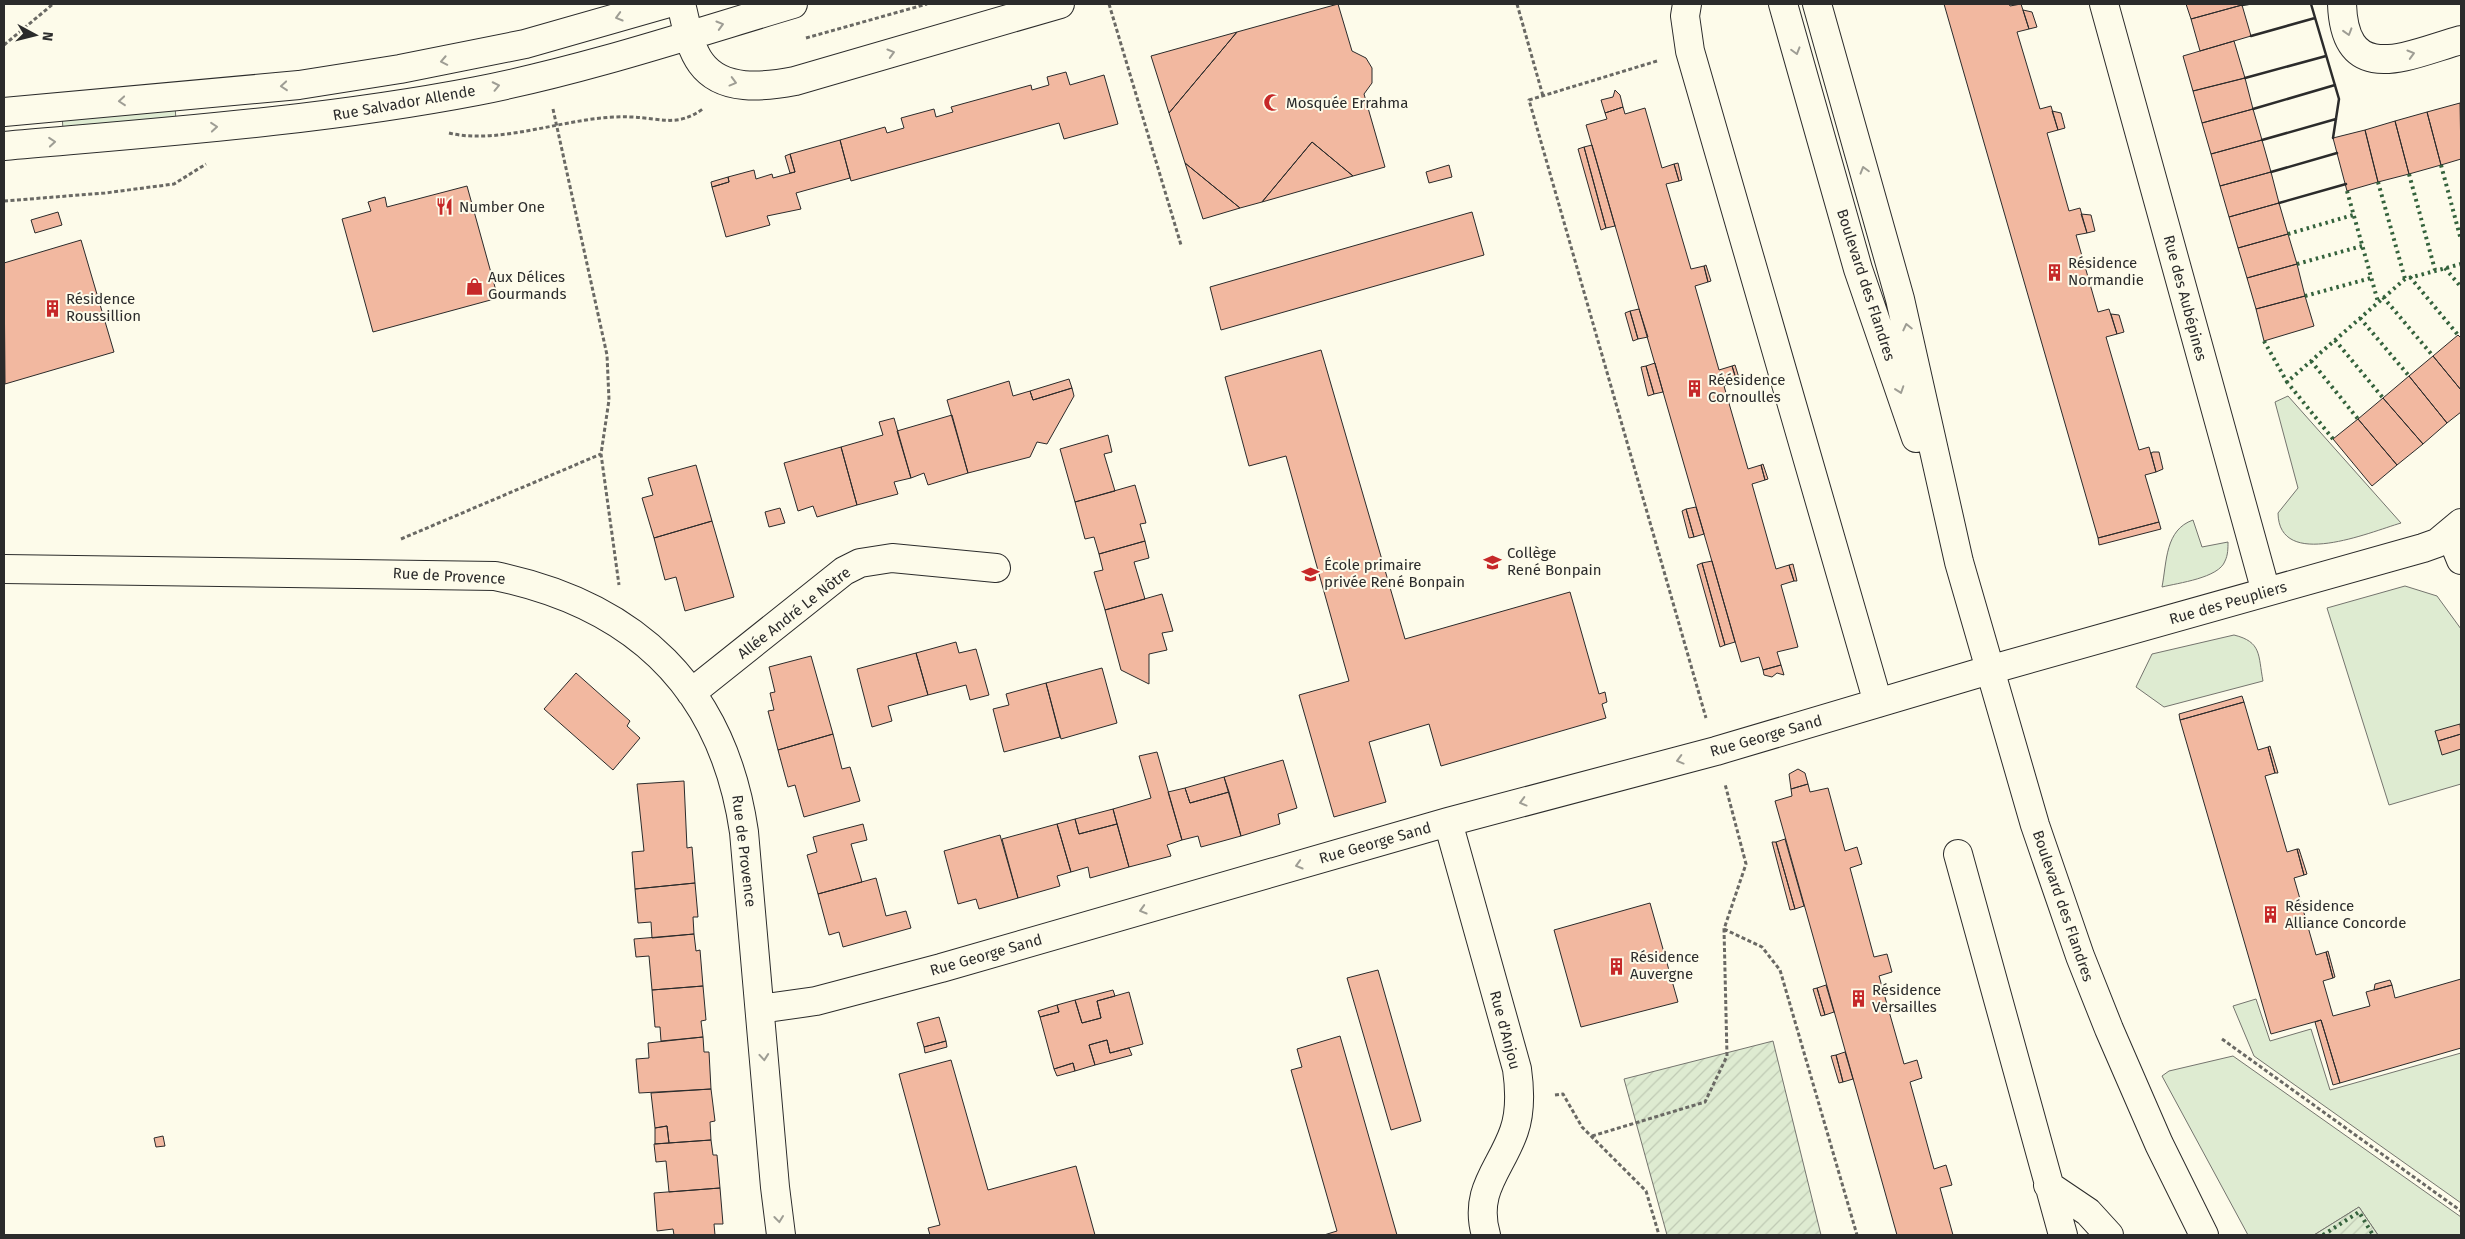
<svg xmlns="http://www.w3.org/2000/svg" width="2465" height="1239" viewBox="0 0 2465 1239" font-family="'Fira Sans',sans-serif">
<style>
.green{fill:#deebd1;stroke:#74746e}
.garden{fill:url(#garden-furrows);stroke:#74746e}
.building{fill:#f2b8a0;stroke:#2b2b2b}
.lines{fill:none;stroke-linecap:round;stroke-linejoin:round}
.minor-casing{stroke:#2b2b2b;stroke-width:30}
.path{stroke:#6a6964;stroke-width:3;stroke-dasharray:4 2.5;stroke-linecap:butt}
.minor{stroke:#fdfbea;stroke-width:28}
.hedge{stroke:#34623c;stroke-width:4;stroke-dasharray:2.5 4;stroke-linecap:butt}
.wall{stroke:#2b2b2b;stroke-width:2.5}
.oneway{stroke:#9e9d94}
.labels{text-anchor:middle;stroke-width:4;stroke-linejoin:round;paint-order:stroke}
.street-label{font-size:15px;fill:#2b2b2b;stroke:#fdfbea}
.poi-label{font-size:15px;fill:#2b2b2b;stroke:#fdfbea;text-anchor:start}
</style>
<defs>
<pattern id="garden-furrows" width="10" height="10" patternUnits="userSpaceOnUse" patternTransform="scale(1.25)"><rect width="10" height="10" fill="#deebd1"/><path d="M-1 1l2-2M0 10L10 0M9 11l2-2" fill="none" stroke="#bfcab4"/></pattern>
</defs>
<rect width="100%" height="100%" fill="#fdfbea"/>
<!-- green -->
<path class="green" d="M175 105 176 121 63 130 62 114Z
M2288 396 2401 523C2370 532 2279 571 2278 513L2298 488 2275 402Z
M2193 520 2202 547 2228 542C2228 548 2228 555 2225 561 2219 578 2178 583 2162 587 2167 561 2165 530 2193 520Z
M2405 586 2437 596 2461 629V784L2389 805 2327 608Z
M2234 635C2262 642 2258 655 2263 681L2164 707 2136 687 2152 654Z
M2256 999 2270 1041 2311 1029 2330 1090 2461 1053V1203L2254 1056 2233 1006Z
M2233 1056 2461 1217V1235H2378L2359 1207 2314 1235H2248L2162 1076 2169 1071Z"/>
<!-- garden -->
<path class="garden" d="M1773 1041 1821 1235H1667L1624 1079Z
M2359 1207 2378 1235H2314Z"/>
<!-- building -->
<path class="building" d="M1338 4 1352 51 1366 58 1372 68V83L1364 94 1385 167 1353 176 1312 142 1262 202 1240 208 1185 163 1169 113 1237 32Z
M1944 4H2009L2010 6 2021 4 2029 29 2017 32 2040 109 2051 106 2058 130 2047 133 2069 211 2080 208 2087 233 2076 235 2098 312 2109 309 2117 334 2106 337 2139 450 2149 447 2156 472 2145 475 2159 522 2098 538Z
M2186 4H2242V5L2191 19Z
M2242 5 2251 36 2200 51 2191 19Z
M2023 10 2032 12 2037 27 2029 29Z
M1237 32 1169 113 1151 56Z
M2234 41 2245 78 2193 91 2183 56Z
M1066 72 1070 85 1104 75 1118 124 1064 139 1059 123 851 181 840 140 885 127 887 133 904 128 901 118 934 109 936 117 953 112 951 107 1031 85 1032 90 1049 85 1047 77Z
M2245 78 2253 109 2202 123 2193 91Z
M1615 90 1620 95 1623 107 1605 113 1601 100 1613 97Z
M2460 103 2461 159 2441 165 2427 112Z
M1623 107 1625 114 1645 108 1662 168 1674 164 1679 181 1666 184 1691 269 1704 266 1708 282 1695 286 1719 370 1732 366 1737 382 1724 386 1748 469 1761 465 1765 480 1752 484 1776 569 1789 565 1794 581 1781 585 1798 647 1777 652 1781 665 1763 670 1759 657 1741 662 1586 125 1607 119 1605 113Z
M2253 109 2262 140 2211 154 2202 123Z
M2052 111 2061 113 2065 128 2058 130Z
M2427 112 2441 165 2409 174 2395 121Z
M2395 121 2409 174 2378 182 2365 130Z
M2365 130 2378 182 2347 191 2333 138Z
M840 140 850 178 796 193 801 209 767 216 770 225 726 237 712 187 729 182 728 177 754 170 756 179 772 174 773 178 795 172 790 154Z
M2262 140 2271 172 2220 186 2211 154Z
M1312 142 1353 176 1262 202Z
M1592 145 1615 226 1606 228 1584 147Z
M1584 147 1606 228 1601 230 1578 149Z
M790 154 795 172 790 173 785 156Z
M1185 163 1240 208 1203 219Z
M1678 163 1682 180 1679 181 1674 164Z
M1449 165 1452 177 1429 183 1426 172Z
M2271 172 2279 203 2229 217 2220 186Z
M728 177 729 182 712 187 711 182Z
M467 186 498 298 373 332 342 219 371 211 368 202 385 197 387 207Z
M2279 203 2288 234 2238 248 2229 217Z
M58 212 62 225 35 233 31 220Z
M1472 212 1484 255 1221 330 1210 287Z
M2081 214 2091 215 2095 231 2087 233Z
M2288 234 2297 264 2247 278 2238 248Z
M81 240 114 352 5 384 4 263Z
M2297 264 2305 296 2256 309 2247 278Z
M1706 265 1711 281 1708 282 1704 266Z
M2305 296 2314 326 2264 341 2256 309Z
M1639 309 1648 337 1638 339 1630 311Z
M1630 311 1638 339 1633 341 1625 313Z
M2111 314 2119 315 2124 332 2117 334Z
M2458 335 2461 338V390L2433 356Z
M1321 350 1405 639 1570 592 1599 694 1605 692 1607 702 1602 704 1606 718 1441 766 1429 724 1369 742 1386 802 1334 817 1299 695 1349 681 1286 456 1249 466 1225 377Z
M2433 356 2461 390V412L2447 423 2409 376Z
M1655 363 1663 392 1654 394 1646 366Z
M1735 365 1740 381 1737 382 1732 366Z
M1646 366 1654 394 1648 396 1641 367Z
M2409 376 2447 423 2423 444 2383 398Z
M1069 379 1072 388 1033 400 1030 391Z
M1009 381 1013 396 1030 391 1033 400 1072 388 1074 396 1047 444 1037 442 1030 457 968 473 947 400Z
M2383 398 2423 444 2397 465 2358 419Z
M952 415 968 473 928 485 924 473 911 478 897 431Z
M894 418 911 478 894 482 898 494 857 505 841 447 883 435 879 422Z
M2358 419 2397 465 2372 486 2333 439Z
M1108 435 1112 452 1104 454 1115 491 1075 502 1060 449Z
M841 447 857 505 817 517 813 506 798 511 784 463Z
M2153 452H2159L2163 469 2156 472 2151 453Z
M1763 464 1768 479 1765 480 1761 465Z
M696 465 712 521 654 538 642 498 653 495 648 478Z
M1135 485 1146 523 1140 524 1145 541 1099 554 1094 537 1085 539 1075 502Z
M1696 507 1704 534 1694 537 1686 509Z
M780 508 785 523 769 527 765 512Z
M1686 509 1694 537 1689 538 1682 511Z
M712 521 734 597 685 611 676 577 665 580 654 538Z
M2159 522 2161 529 2099 545 2098 538Z
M1145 541 1149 558 1134 562 1145 599 1105 610 1094 572 1103 570 1099 554Z
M1712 561 1735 642 1725 645 1702 563Z
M1702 563 1725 645 1720 647 1697 565Z
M1793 564 1797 581H1794L1789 565Z
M1162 594 1173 631 1162 633 1167 650 1149 654V684L1121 670 1105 610Z
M956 642 959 653 976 649 989 695 970 700 966 685 928 695 916 653Z
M916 653 928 695 888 706 892 721 872 727 857 669Z
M811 656 833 734 778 750 768 711 774 710 770 693 775 692 769 667Z
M1781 665 1784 675 1777 673 1772 677 1764 675 1763 670Z
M1102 668 1117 723 1061 739 1046 683Z
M576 673 630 721 627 726 640 738 613 770 544 709Z
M1046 683 1060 737 1004 752 993 709 1009 705 1006 694Z
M2242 696 2244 702 2180 720 2179 714Z
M2244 702 2258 750 2268 747 2275 773 2265 776 2287 852 2297 849 2304 875 2294 878 2316 955 2326 952 2333 978 2323 981 2333 1016 2370 1006 2366 992 2392 985 2395 998 2461 979V1048L2340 1083 2321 1020 2271 1034 2180 720Z
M2460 724 2461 734 2438 741 2435 731Z
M833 734 842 769 850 767 860 801 804 817 795 785 788 787 778 750Z
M2461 734V749L2442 755 2438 741Z
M2270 746 2278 773H2275L2268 747Z
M1157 752 1182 840 1167 845 1171 856 1129 867 1113 809 1151 798 1139 756Z
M1283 760 1297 808 1278 814 1280 824 1241 836 1224 777Z
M1798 769 1805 773 1808 784 1791 789 1789 774Z
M1224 777 1229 792 1190 803 1185 788Z
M684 781 687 848 692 847 695 883 635 889 632 852 644 851 637 784Z
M1808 784 1810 792 1828 788 1845 851 1857 847 1862 864 1850 868 1874 957 1887 954 1892 972 1879 976 1904 1064 1917 1060 1922 1078 1910 1082 1934 1169 1946 1165 1952 1185 1940 1188 1953 1235H1897L1775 801 1792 796 1791 789Z
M1185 788 1190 803 1229 792 1241 836 1201 847 1198 836 1182 840 1168 792Z
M1113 809 1117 824 1079 834 1075 819Z
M1075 819 1079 834 1117 824 1129 867 1090 878 1088 867 1071 872 1057 824Z
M863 824 867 840 851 844 862 882 818 894 807 855 817 852 813 837Z
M1057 824 1071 872 1057 876 1060 886 1018 898 1002 839Z
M1000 835 1018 898 979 909 976 899 958 904 944 851Z
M1785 839 1804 906 1795 909 1776 842Z
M1772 842H1776L1795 909 1790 910Z
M2297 849H2299L2307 874 2304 875Z
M876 878 886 916 906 911 911 928 843 947 839 932 829 935 818 894Z
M695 883 698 917H693L694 934 652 938 651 922 638 923 635 889Z
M1650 903 1678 1002 1581 1027 1554 930Z
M694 934 696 951 700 950 703 986 652 990 649 956 636 957 634 939Z
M2328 951 2335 977 2333 978 2326 952Z
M1378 970 1421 1121 1391 1130 1347 978Z
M2390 980 2392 985 2374 990 2375 984Z
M1826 985 1834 1012 1825 1015 1817 988Z
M703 986 706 1020 701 1021 703 1037 661 1041 660 1027H655L652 990Z
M1817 988 1825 1015 1821 1016 1813 989Z
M1113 990 1115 996 1097 1001 1101 1018 1082 1023 1075 1000Z
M1129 992 1143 1044 1110 1053 1107 1040 1089 1045 1095 1065 1075 1071 1073 1063 1054 1069 1040 1017 1059 1012 1057 1005 1075 1000 1082 1023 1101 1018 1097 1001Z
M1057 1005 1059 1012 1040 1017 1038 1011Z
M939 1017 946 1041 924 1047 917 1023Z
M2321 1020 2340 1083 2333 1085 2315 1022Z
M1340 1036 1397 1235H1324L1337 1231 1291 1070 1302 1067 1297 1049Z
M703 1037 704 1052H709L711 1089 639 1093 636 1059 649 1058 648 1043Z
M1107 1040 1110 1053 1129 1048 1132 1055 1095 1065 1089 1045Z
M946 1041 947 1047 925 1053 924 1047Z
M1845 1052 1853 1079 1843 1082 1836 1055Z
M1836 1055 1843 1082 1839 1083 1831 1056Z
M951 1060 988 1190 1076 1166 1095 1235H930L928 1228 940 1225 899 1074Z
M1073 1063 1075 1071 1057 1076 1054 1069Z
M711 1089 715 1121 710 1122 711 1140 669 1143 667 1126 655 1128 651 1093Z
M667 1126 669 1143 655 1144V1128Z
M163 1136 165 1146 156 1147 154 1138Z
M711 1140 713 1155H717L720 1188 669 1192 666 1161 656 1162 654 1144Z
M720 1188 723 1224H714L715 1235H674L673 1229 657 1231 654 1193Z"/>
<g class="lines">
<defs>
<path id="minor" d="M681 4C686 22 689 47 701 63 722 92 764 87 795 81L1060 4
M1687 4 1685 16 1690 51 1878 703
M1783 4 1858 269 1916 438
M1817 4 1900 299 1959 562 2035 825 2080 956 2109 1029 2159 1144 2204 1235
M2104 4 2266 592
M2342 4C2345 89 2410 54 2461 40
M4 112 299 85 400 69 525 44 665 4
M4 146C162 132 321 121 477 91 584 70 689 35 793 4
M2450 533 2461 560
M4 569 495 576C636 605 723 688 744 832L775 1187 781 1235
M691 693 844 571 860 563 892 558 996 568
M1448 822 1517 1069C1520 1090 1521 1111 1514 1131 1501 1169 1473 1190 1486 1235
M1958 854 2063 1235
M760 1009 816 1001 941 968 1448 822 1716 751 1989 670 2423 548 2437 543 2461 523
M2048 1185 2088 1212 2109 1235"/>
</defs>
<!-- minor casing -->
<use href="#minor" class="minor-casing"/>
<!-- path -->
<path class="path" d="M1109 4 1181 245
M1517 4 1543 96
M806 38 927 4
M4 45 53 4
M1657 61 1529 100 1706 718
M553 109 607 355 609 400 601 454 619 585
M449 133C503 146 573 114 631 117 662 118 677 128 704 108
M4 201 105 193 174 184 206 164
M401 539 601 454
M1724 929 1762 947 1780 970 1857 1235
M2222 1039 2461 1211
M1555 1095 1563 1094 1582 1127 1646 1191 1659 1235
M1592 1136 1705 1102 1727 1056 1724 929 1746 864 1725 784"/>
<!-- minor -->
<use href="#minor" class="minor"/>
<!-- hedge -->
<path class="hedge" d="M2441 165 2461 240
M2409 174 2435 270
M2378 182 2405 279
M2347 191 2378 302
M2288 234 2353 215
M2297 264 2362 246
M2445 268 2461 287
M2410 277 2458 335
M2305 296 2371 278
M2383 297 2433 356
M2360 318 2409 376
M2335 340 2383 398
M2264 341 2287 382
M2311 361 2358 419
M2333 439 2287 382 2405 279 2461 264
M2323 1235 2359 1212 2373 1235"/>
<!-- wall -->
<path class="wall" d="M2311 4 2339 99 2333 138
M2242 5 2248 4
M2251 36 2315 18
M2245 78 2326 56
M2253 109 2335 85
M2262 140 2336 119
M2271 172 2337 153
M2279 203 2346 184"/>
</g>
<!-- one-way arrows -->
<defs><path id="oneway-chevron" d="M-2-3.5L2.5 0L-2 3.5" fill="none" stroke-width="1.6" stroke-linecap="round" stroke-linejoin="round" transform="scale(1.25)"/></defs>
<g class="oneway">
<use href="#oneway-chevron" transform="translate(619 17) rotate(164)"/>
<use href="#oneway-chevron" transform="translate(720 25) rotate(-16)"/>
<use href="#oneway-chevron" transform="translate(2348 32) rotate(73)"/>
<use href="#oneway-chevron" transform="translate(1796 51) rotate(74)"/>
<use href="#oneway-chevron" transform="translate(891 53) rotate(-16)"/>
<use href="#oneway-chevron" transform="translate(2411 54) rotate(-16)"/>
<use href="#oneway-chevron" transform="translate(444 61) rotate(169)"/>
<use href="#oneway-chevron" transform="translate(733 82) rotate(15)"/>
<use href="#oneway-chevron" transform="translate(284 86) rotate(175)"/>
<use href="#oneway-chevron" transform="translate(496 86) rotate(-12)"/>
<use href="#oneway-chevron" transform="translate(122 101) rotate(175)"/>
<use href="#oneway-chevron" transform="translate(214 127) rotate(-5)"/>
<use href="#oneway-chevron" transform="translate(52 142) rotate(-5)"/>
<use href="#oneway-chevron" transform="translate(1864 170) rotate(-106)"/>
<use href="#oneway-chevron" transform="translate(1907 327) rotate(-103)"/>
<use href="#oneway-chevron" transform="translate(1900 390) rotate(71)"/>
<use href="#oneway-chevron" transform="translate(1680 760) rotate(165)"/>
<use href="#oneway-chevron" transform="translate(1523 802) rotate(165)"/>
<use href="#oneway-chevron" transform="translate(1299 865) rotate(164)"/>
<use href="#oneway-chevron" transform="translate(1143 910) rotate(164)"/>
<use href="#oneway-chevron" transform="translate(764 1057) rotate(85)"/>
<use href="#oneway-chevron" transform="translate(779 1219) rotate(83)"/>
</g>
<!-- icons -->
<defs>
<symbol id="mosque-bare" viewBox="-9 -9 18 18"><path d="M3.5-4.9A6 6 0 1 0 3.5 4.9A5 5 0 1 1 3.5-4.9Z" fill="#c62828" stroke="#fdfbea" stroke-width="2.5" paint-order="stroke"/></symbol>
<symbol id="restaurant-bare" viewBox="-9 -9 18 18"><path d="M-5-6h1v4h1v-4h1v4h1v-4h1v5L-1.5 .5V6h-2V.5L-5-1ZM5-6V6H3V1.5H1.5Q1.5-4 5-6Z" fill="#c62828" stroke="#fdfbea" stroke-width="2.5" paint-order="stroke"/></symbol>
<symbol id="building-bare" viewBox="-9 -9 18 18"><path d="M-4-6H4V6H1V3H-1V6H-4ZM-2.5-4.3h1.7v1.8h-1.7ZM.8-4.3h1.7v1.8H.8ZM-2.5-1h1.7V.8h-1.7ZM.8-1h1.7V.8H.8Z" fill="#c62828" stroke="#fdfbea" stroke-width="2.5" paint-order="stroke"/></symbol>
<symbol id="shop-bare" viewBox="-9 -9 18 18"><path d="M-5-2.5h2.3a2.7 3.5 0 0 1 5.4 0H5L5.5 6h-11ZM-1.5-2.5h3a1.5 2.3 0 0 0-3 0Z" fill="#c62828" stroke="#fdfbea" stroke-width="2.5" paint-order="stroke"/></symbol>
<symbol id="school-bare" viewBox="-9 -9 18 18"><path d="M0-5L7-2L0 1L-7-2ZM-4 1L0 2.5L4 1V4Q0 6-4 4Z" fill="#c62828" stroke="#fdfbea" stroke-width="2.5" paint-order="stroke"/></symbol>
</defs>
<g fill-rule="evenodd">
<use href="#mosque-bare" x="1260" y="90" width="25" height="25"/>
<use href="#restaurant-bare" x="432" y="194" width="25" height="25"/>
<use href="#building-bare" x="2042" y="260" width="25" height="25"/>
<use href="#shop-bare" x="462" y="274" width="25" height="25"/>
<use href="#building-bare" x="40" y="296" width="25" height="25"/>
<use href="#building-bare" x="1682" y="376" width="25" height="25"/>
<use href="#school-bare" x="1480" y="550" width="25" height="25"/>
<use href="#school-bare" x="1298" y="562" width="25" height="25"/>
<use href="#building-bare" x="2258" y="902" width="25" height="25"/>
<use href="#building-bare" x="1604" y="954" width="25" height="25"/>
<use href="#building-bare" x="1846" y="986" width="25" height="25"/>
</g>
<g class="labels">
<!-- street labels -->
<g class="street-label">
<text transform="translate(404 103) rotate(-10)" y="5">Rue Salvador Allende</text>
<text transform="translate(1866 285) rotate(72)" y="5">Boulevard des Flandres</text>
<text transform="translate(2185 298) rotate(75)" y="5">Rue des Aubépines</text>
<text transform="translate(449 576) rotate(3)" y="5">Rue de Provence</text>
<text transform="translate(2228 603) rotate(-16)" y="5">Rue des Peupliers</text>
<text transform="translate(794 613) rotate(-38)" y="5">Allée André Le Nôtre</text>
<text transform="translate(1766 736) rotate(-16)" y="5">Rue George Sand</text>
<text transform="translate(1375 843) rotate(-16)" y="5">Rue George Sand</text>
<text transform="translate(744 851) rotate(83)" y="5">Rue de Provence</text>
<text transform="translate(2063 906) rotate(71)" y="5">Boulevard des Flandres</text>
<text transform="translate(986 955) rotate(-16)" y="5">Rue George Sand</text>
<text transform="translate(1505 1030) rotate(75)" y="5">Rue d'Anjou</text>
</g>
<!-- poi labels -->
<g class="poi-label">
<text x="1286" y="108">Mosquée Errahma</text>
<text x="459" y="212">Number One</text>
<text x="2068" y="268">Résidence<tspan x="2068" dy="17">Normandie</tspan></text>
<text x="488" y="282">Aux Délices<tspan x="488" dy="17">Gourmands</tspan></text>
<text x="66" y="304">Résidence<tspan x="66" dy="17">Roussillion</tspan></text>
<text x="1708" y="385">Réésidence<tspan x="1708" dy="17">Cornoulles</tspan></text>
<text x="1507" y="558">Collège<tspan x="1507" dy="17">René Bonpain</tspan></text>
<text x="1324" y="570">École primaire<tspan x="1324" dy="17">privée René Bonpain</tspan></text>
<text x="2285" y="911">Résidence<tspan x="2285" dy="17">Alliance Concorde</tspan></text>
<text x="1630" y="962">Résidence<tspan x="1630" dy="17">Auvergne</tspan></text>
<text x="1872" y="995">Résidence<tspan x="1872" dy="17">Versailles</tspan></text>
</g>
</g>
<!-- border -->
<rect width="2465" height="1239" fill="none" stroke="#2b2b2b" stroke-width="10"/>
<!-- north arrow -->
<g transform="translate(35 35) rotate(97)" stroke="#fdfbea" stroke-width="4" paint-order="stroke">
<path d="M0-4L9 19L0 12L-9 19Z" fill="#2b2b2b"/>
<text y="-8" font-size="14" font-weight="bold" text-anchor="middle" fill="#2b2b2b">N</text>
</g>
</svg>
